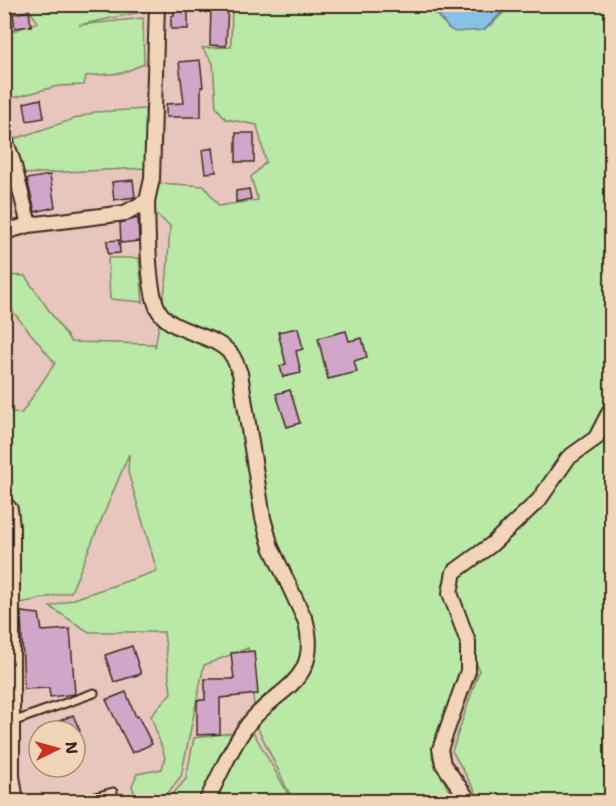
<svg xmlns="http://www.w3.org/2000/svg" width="616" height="806" viewBox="0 0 616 806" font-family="'Shantell Sans',sans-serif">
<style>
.green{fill:#b9e8a7;stroke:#7a8962;stroke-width:1.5}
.water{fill:#87c2e6;stroke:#698596;stroke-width:1.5}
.building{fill:#d2a6c9;stroke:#3b2a1e;stroke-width:1.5}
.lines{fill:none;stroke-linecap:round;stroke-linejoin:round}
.lane-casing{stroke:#3b2a1e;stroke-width:11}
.street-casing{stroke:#3b2a1e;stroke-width:18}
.lane{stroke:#f2d4b8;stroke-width:7}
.street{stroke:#f2d4b8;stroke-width:14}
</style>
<rect width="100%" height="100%" fill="#e8c6bd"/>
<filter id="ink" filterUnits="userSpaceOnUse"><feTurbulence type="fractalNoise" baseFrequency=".0167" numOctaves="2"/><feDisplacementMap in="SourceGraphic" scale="12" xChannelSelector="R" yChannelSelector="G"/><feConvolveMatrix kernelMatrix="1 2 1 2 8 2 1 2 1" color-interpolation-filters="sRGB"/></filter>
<g filter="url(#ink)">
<!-- green -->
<path class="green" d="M6 5H145V11L79 25 143 18 144 64 122 73 86 76 84 85 58 86 5 100V34L38 22 26 6 7 8Z
M232 5H426L449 28 491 25 511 5H611V801H481L452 751 479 671 458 600 468 664 432 757 454 801H293L253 718 255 714 248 648 204 665 181 776 167 794 136 798 132 786 137 774 162 769 165 757 151 716 171 693 164 632H89L50 607 157 571 128 472 129 454 71 592 16 604 5 502V410L21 414 55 363 5 302V275L25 276 71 342 155 344V348L167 276 170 226 154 212 158 183 204 186 219 206 258 200 251 177 266 162 257 125 226 119 216 107 213 63 202 48 231 47Z
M145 109 148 168 21 174 14 139 95 112Z
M108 258H139L143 302 110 299Z
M252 730 292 801H167L186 779 194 738Z"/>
<!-- water -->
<path class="water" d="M426 5H509L484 30 455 32 448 28 436 11Z"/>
<!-- building -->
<path class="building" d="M173 4H188V29H171V16H174Z
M211 4H228L226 46 210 45Z
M29 11 31 26 15 28 13 14Z
M200 60 203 87H201V117H166V104L184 103 179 62Z
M41 99 44 118 27 121 24 103Z
M236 133H254V162H236Z
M213 148 216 172 205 173 202 150Z
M50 175 55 207 35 212 27 179Z
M133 180 135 197 114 200 112 182Z
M249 189 251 199 236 202V191Z
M138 218 139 241 121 243 120 223Z
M119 240 120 253 108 254 107 241Z
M298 328 303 349 296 351 301 373 283 377 280 366 286 364 278 332Z
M346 331 349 341 362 338 367 357 354 361 357 372 328 379 318 338Z
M290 390 300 423 287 427 276 394Z
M21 612 39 614 42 631 70 629 75 694 50 697 49 688 24 689Z
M132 646 141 674 114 682 105 655Z
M254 651 258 694 220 698V734L197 735V700H205V679H234L231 653Z
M126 692 136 717 138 716 152 744 132 753 106 700Z
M73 715 80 731H37Z"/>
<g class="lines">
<defs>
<path id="lane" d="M12 722 94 693
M77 802 113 792"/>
<path id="street" d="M4 136 13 162 29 225
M147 201C148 229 147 283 157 307 167 333 212 332 230 353 235 358 237 367 240 373L263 518 271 547 306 622C321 685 275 687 246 727 230 749 219 777 206 802
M4 232 29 225 125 213 147 201 152 179 157 4
M4 503 10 509 12 527V776L15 795 19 802
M470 802 443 764 440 749 468 671V642L450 593 454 572 491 545 539 500 568 458 596 438 612 407"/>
</defs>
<!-- lane casing -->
<use href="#lane" class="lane-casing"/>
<!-- street casing -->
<use href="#street" class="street-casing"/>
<!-- lane -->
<use href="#lane" class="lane"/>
<!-- street -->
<use href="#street" class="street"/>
</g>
</g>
<!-- margin -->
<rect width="616" height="806" fill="none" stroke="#f2d4b8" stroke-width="24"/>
<rect x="12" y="12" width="592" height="782" fill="none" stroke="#3b2a1e" stroke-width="2" filter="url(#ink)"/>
<!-- north arrow -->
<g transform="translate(57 749) rotate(85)"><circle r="28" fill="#f2d4b8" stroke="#a9907a" stroke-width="1.5"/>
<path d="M0-4.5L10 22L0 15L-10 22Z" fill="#c8321e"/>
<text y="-9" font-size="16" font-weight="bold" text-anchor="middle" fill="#3b2a1e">N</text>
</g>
</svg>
